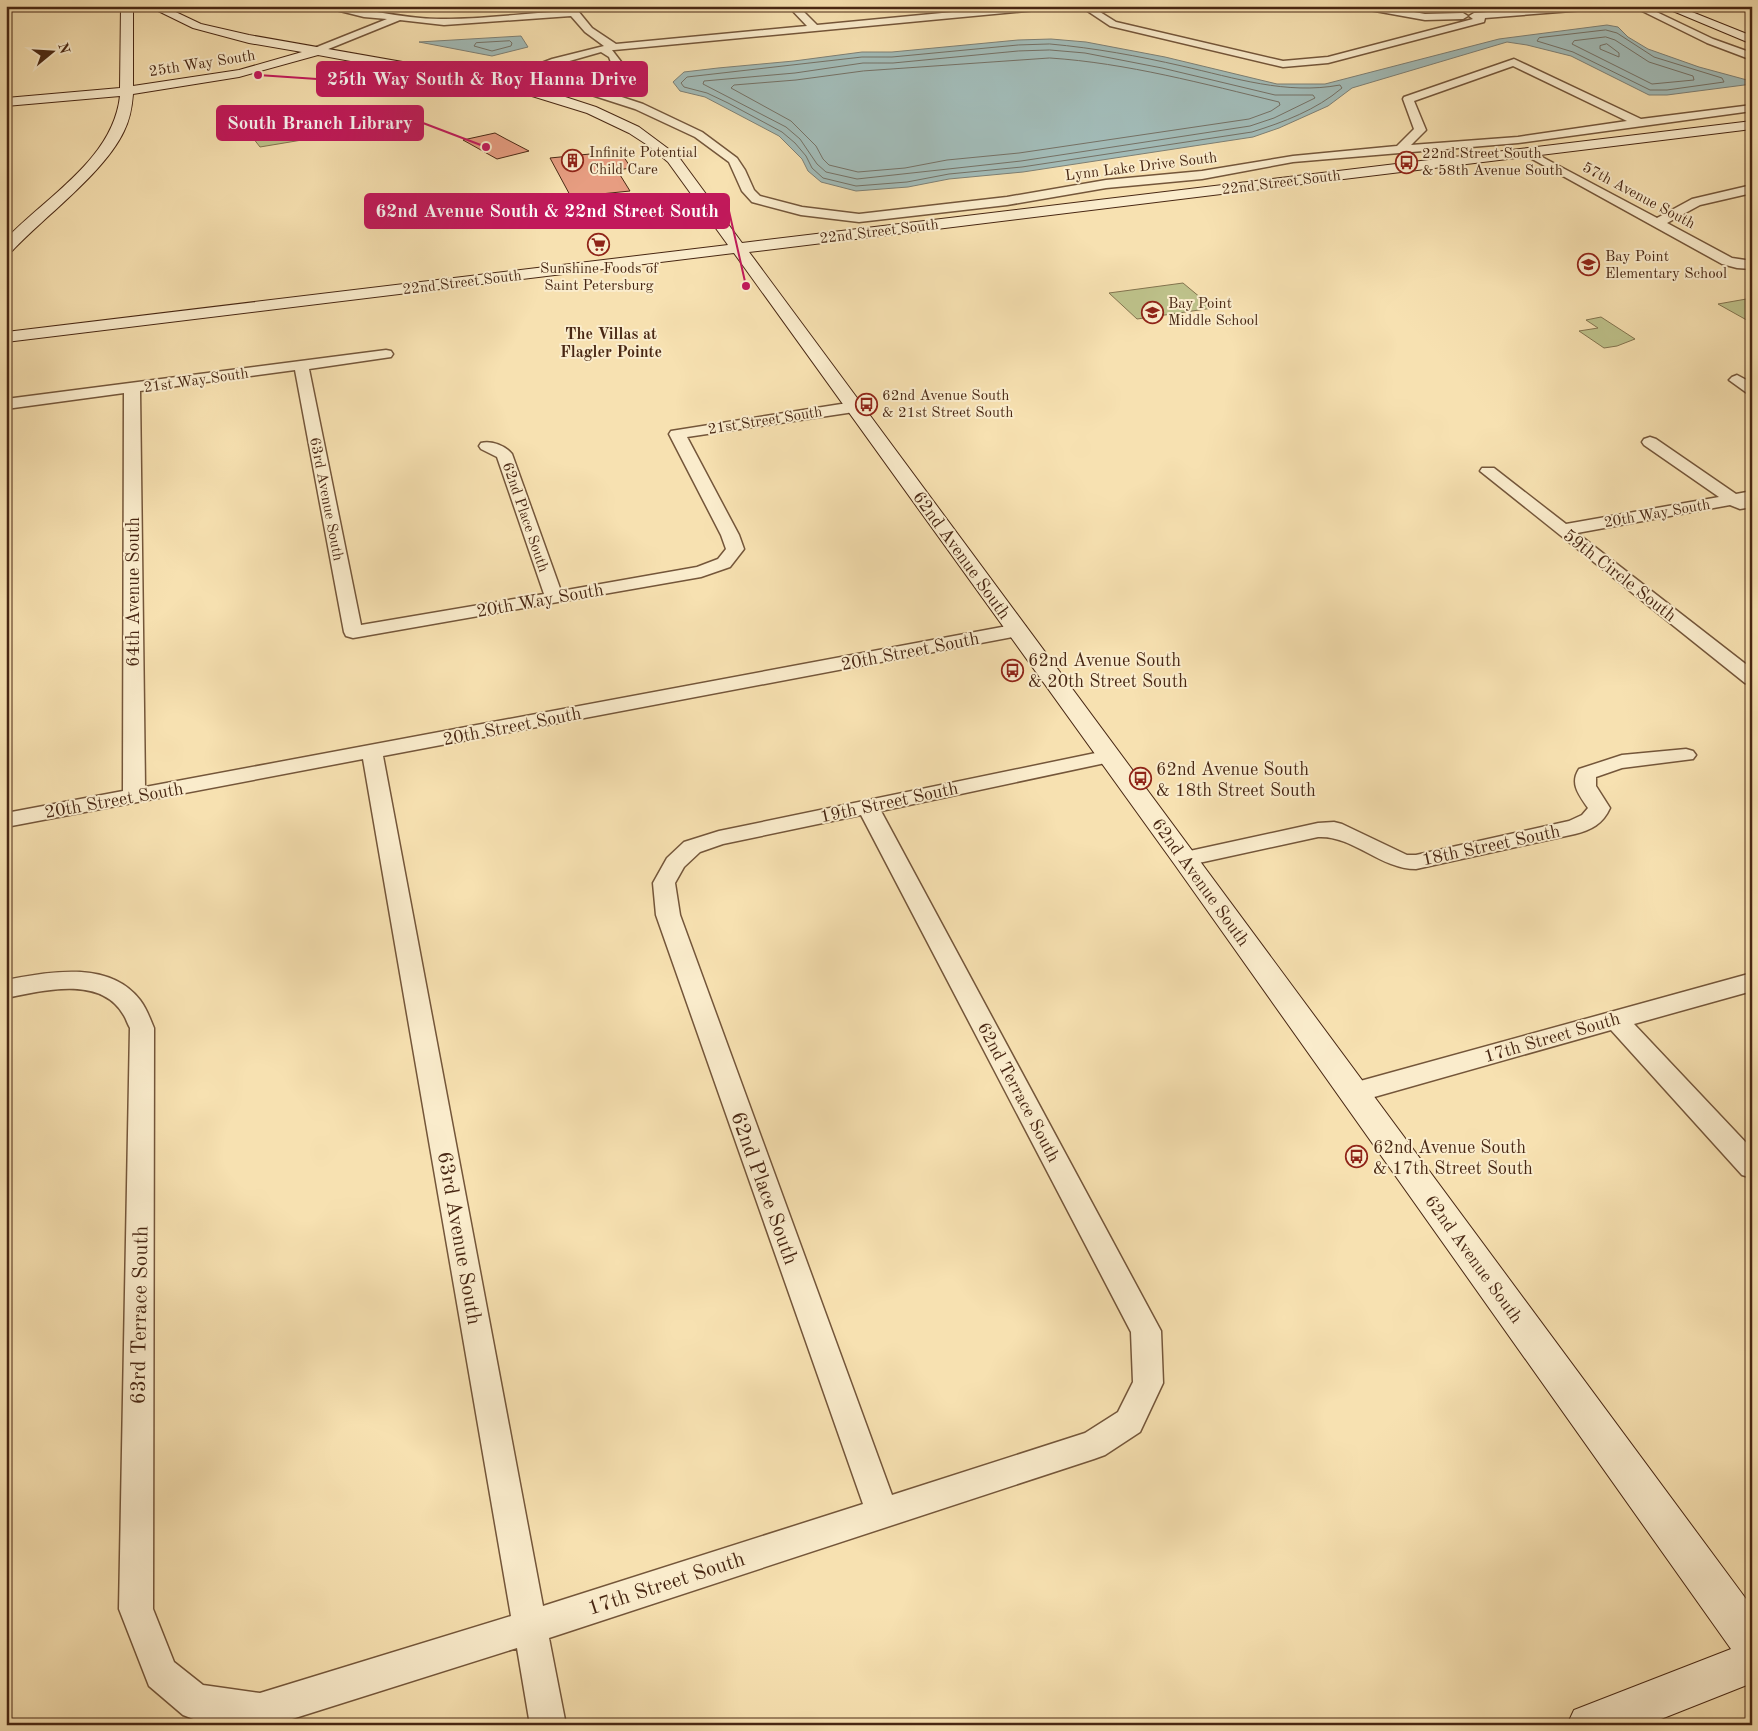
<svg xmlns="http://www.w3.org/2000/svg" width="1758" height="1731" viewBox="0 0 1758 1731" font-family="'Old Standard TT',serif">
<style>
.green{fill:#bec28b;stroke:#83744f}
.water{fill:#a2bbb7;stroke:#7e8075}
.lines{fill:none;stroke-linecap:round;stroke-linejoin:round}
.shore{stroke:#757165;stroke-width:1}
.building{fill:#e79d81;stroke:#482713}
.street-casing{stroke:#74563a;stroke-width:3}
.secondary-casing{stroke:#482713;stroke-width:2}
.street{fill:#faeccc;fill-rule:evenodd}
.secondary{fill:#faeccc;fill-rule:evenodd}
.labels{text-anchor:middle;stroke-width:4;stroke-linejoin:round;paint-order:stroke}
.far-street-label{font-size:15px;fill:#482713;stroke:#faeccc}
.far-poi-label{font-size:15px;fill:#482713;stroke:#faeccc;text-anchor:start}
.far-neighbourhood-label{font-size:16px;font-weight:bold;fill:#482713;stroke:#faeccc}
.street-label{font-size:18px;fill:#482713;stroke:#faeccc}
.poi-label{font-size:18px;fill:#482713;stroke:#faeccc;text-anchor:start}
.near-street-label{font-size:21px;fill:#482713;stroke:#faeccc}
.leader{fill:none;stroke:#c2185b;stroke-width:2}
.callout-dot{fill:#c2185b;stroke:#faeccc;stroke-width:2}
.callout{fill:#c2185b;stroke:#c2185b;stroke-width:2}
.callout-label{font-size:19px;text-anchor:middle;font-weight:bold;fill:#fff}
</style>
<rect width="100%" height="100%" fill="#f7e1b1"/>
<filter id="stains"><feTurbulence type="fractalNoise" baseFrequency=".004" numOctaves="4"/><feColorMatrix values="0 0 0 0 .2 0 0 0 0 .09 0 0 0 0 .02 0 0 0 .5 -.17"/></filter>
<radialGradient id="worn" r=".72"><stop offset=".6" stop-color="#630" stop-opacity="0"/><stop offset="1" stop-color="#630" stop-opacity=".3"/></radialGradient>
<!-- green -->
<path class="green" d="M312 129 320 137 260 147 253 138Z
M1183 283 1213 308 1137 319 1109 293Z
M1752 298V323L1718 304Z
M1601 317 1635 339 1617 346 1604 348 1579 331 1598 328 1586 320Z"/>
<!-- water -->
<path class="water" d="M1607 25 1618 27 1628 37 1648 49 1699 67 1747 80 1752 84 1667 95H1649L1571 56 1527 45 1507 42 1352 88 1328 106 1279 128 1253 137 1023 172 949 179 908 187 856 191 821 182 808 171 802 159 779 136 705 97 680 91 673 82 684 72 718 68 794 61 862 52H892L1018 40 1051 39 1086 42 1165 57 1277 84H1325L1499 39Z
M521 36 528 47 492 56 419 42Z"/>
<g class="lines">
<!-- shore -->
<path class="shore" d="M1606 30 1617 33 1654 57 1722 78 1724 82 1667 90H1650L1573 52 1537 41 1539 38Z
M1606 37 1615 40 1649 62 1693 76 1694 80 1652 84 1572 44 1574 41Z
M510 41 512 43 511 46 492 51 474 46 476 43Z
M1050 44C1095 48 1138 56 1182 66 1235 78 1286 95 1340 85L1342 88C1316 110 1284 122 1252 132L1022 167 949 174 907 182 856 186 823 178 812 168 806 156 795 143 782 132 728 103 707 93 684 87 681 83 687 77 862 57H892L1018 45Z
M1607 44 1619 53V57L1600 49V46Z
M1050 50 1085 53 1162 68 1275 95H1313L1315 98 1274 118 1250 126 1021 161 857 179 826 172 817 164 800 139 786 127 703 84 704 81 795 73 863 63H893L1018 51Z
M1050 58C1127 63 1204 84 1279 102L1280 105 1271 111 1249 119 1019 153 947 160 905 168 858 172 829 165 823 159 816 146 791 121 731 88 734 85 796 80 863 71Z"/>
</g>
<!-- building -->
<path class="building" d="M495 133 506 139 529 151 497 159 463 140Z
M620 151 631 168 617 170 630 191 571 197 550 158Z"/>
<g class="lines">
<defs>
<path id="street" d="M320 6C361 6 403 20 445 19 486 19 527 13 568 11L565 6H574L592 28 616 44 807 26 788 6H798L817 25 1015 6H1051L1047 9 614 50H612L622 63V68L582 84 643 104 702 132 737 158 745 170 754 190 760 196 802 207 859 214 1007 197 1106 180 1202 171 1293 156 1397 146 1414 129 1403 99 1404 97 1514 59 1641 119 1752 105V111L1518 143 1293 162 1202 179 1106 188 1007 205 859 222 801 215 752 202 742 191 729 162 695 137 635 109 573 89 571 83 572 81 612 65 609 57 601 52 559 64 503 85H495L494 83 495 81 552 59 604 46 585 32 571 16 444 25 400 20 316 54 311 51 312 49 387 19 364 17ZM1513 66 1627 121 1518 137 1411 145 1426 130 1414 101Z
M691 6H715C710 10 696 10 691 6Z
M1100 6H1134L1130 9 1100 12 1116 22 1283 61 1328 57 1473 19 1469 16 1474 13 1568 6H1601L1597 9 1485 18 1484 22 1328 63 1283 67 1110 26 1086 10 1088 8Z
M1297 6H1308L1304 9Z
M1360 6H1381L1425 14 1463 13 1468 16 1463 19 1425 20 1364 9Z
M1632 6H1644L1713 39 1752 53V60L1707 43Z
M1527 149 1657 218 1692 199 1752 185V193L1700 205 1667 223 1732 258 1752 261V269L1737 268 1722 264 1523 154 1521 152 1523 150Z
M386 350 391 351 393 354 391 357 309 369 361 625 544 594 497 457 481 449 479 446 481 443C491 440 506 446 512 454L561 591 697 567 718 559 726 549 721 535 669 434 671 431 854 402 859 404 862 407 859 410 854 412 687 437 739 535 744 549 730 567 701 577 353 638 346 636 344 632 295 370 140 391 145 787 1018 624 1025 626 1027 630 1025 634 1018 636 383 756 543 1606 863 1504 656 915 653 883 667 858 684 842 719 831 1110 750 1117 752 1120 756 1117 760 1110 762 881 811 1161 1331 1163 1383 1140 1432 1105 1455 1094 1459 549 1638 566 1725H530L517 1648 273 1725H232L196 1720 183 1715 149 1686 119 1609 130 1028C127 1023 126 1018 123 1014 100 975 42 991 6 998V980C50 972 109 960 140 1000 147 1009 150 1019 154 1028L153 1609 174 1662 203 1685 260 1693 511 1616 363 759 6 827V813L123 791 124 393 6 409V399ZM861 815 1131 1332 1133 1382 1118 1412 1085 1433 892 1495 680 915 675 883 684 867 700 852 723 844Z
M1737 375 1752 383V394L1747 393 1729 380 1732 377Z
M1650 437 1656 439 1736 494 1752 491V501L1747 502 1748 504 1746 508 1740 509 1730 505 1577 533 1752 669V685L1745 683 1480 471 1482 468H1494L1566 524 1719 497 1644 445 1642 442 1644 439Z
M1686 749 1693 751 1696 755 1693 759 1622 768 1596 777V786L1610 808C1603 824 1591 830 1575 834L1416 869C1380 869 1353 835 1318 837L1185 866 1177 864 1174 859 1177 854 1185 852 1318 823 1334 822 1342 824 1407 855H1416L1569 821 1582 815 1588 808C1580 796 1569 784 1579 769L1622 755Z
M1752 973V991L1634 1024 1752 1149V1178L1742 1175 1611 1030 1353 1103 1344 1100 1340 1093 1344 1086 1353 1083Z"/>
<path id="secondary" d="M121 6H133V86L239 70 302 52 249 43 193 28 148 6H163L201 24 249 35 499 79 550 92 596 107 639 127 678 156 742 243 1752 121V129L749 252 1752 1607V1683L1646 1725H1567L1574 1710 1731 1649 1175 865 734 253 6 342V332L728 245 668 162 649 146 629 133 587 113 519 92 318 55 239 77 133 94C132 107 130 119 124 131 105 172 44 217 12 251L6 253V239C47 196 113 159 120 96L6 106V98L120 88Z
M1661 6H1677L1752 36V44Z"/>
</defs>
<!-- street casing -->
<use href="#street" class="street-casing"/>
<!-- secondary casing -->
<use href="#secondary" class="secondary-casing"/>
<!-- street -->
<use href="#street" class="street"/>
<!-- secondary -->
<use href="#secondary" class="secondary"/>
</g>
<!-- icons -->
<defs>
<symbol id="building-ring" viewBox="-11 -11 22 22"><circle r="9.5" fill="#faeccc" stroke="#8f2418" stroke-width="1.5"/><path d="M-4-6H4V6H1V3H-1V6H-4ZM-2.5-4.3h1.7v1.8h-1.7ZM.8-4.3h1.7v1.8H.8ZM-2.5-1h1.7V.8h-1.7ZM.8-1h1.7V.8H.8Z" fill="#8f2418"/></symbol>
<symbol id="bus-ring" viewBox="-11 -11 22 22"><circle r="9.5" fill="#faeccc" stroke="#8f2418" stroke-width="1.5"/><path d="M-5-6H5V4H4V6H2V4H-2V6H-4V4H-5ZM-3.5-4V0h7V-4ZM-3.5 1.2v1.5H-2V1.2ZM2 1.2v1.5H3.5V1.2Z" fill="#8f2418"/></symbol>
<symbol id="supermarket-ring" viewBox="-11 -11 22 22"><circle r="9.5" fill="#faeccc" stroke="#8f2418" stroke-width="1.5"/><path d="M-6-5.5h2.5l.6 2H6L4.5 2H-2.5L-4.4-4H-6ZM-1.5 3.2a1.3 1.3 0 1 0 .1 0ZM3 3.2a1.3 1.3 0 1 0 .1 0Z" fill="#8f2418"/></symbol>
<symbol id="school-ring" viewBox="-11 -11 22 22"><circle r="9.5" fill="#faeccc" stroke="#8f2418" stroke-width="1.5"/><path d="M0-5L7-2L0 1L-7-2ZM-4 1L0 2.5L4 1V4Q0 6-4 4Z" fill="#8f2418"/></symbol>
</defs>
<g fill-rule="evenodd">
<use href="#building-ring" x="560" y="148" width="25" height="25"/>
<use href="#bus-ring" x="1394" y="150" width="25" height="25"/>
<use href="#supermarket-ring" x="586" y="232" width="25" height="25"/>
<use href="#school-ring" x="1576" y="252" width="25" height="25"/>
<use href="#school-ring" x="1140" y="300" width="25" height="25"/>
<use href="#bus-ring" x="854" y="392" width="25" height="25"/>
<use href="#bus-ring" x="1000" y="658" width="25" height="25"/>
<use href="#bus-ring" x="1128" y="766" width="25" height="25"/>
<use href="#bus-ring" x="1344" y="1144" width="25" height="25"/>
</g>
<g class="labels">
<!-- far-street labels -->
<g class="far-street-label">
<text transform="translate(202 63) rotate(-9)" y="5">25th Way South</text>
<text transform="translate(1141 166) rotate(-7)" y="5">Lynn Lake Drive South</text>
<text transform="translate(1281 182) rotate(-7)" y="5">22nd Street South</text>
<text transform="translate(1639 195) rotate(28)" y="5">57th Avenue South</text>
<text transform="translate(879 231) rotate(-7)" y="5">22nd Street South</text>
<text transform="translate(462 282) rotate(-7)" y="5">22nd Street South</text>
<text transform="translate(196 380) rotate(-8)" y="5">21st Way South</text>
<text transform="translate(765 420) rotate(-9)" y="5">21st Street South</text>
<text transform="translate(327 499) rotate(79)" y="5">63rd Avenue South</text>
<text transform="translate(1657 513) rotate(-10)" y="5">20th Way South</text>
<text transform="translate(526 517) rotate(71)" y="5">62nd Place South</text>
</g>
<!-- far-poi labels -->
<g class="far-poi-label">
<text x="589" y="157">Infinite Potential<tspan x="589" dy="17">Child Care</tspan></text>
<text x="1422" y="158">22nd Street South<tspan x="1422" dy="17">&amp; 58th Avenue South</tspan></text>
<text x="1605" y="261">Bay Point<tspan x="1605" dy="17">Elementary School</tspan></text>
<text x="599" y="273" text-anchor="middle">Sunshine Foods of<tspan x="599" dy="17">Saint Petersburg</tspan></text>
<text x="1168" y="308">Bay Point<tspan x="1168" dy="17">Middle School</tspan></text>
<text x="882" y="400">62nd Avenue South<tspan x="882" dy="17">&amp; 21st Street South</tspan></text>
</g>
<!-- far-neighbourhood labels -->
<g class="far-neighbourhood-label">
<text x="611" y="339">The Villas at<tspan x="611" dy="18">Flagler Pointe</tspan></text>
</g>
<!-- street labels -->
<g class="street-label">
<text transform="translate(962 555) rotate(54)" y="6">62nd Avenue South</text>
<text transform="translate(1620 575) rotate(38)" y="6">59th Circle South</text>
<text transform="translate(133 592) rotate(-90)" y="6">64th Avenue South</text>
<text transform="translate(540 600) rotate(-10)" y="6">20th Way South</text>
<text transform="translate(910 651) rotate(-11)" y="6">20th Street South</text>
<text transform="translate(512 726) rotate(-11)" y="6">20th Street South</text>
<text transform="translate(114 800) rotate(-10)" y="6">20th Street South</text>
<text transform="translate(889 802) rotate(-12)" y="6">19th Street South</text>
<text transform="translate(1491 845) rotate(-12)" y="6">18th Street South</text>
<text transform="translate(1201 882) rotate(54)" y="6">62nd Avenue South</text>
<text transform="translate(1552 1037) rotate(-16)" y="6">17th Street South</text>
<text transform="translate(1019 1092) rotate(62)" y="6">62nd Terrace South</text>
<text transform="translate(1474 1259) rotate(54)" y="6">62nd Avenue South</text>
</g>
<!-- poi labels -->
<g class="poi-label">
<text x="1028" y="666">62nd Avenue South<tspan x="1028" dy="21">&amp; 20th Street South</tspan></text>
<text x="1156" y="775">62nd Avenue South<tspan x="1156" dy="21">&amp; 18th Street South</tspan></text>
<text x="1373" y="1153">62nd Avenue South<tspan x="1373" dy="21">&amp; 17th Street South</tspan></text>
</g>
<!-- near-street labels -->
<g class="near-street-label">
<text transform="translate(765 1188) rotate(70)" y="7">62nd Place South</text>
<text transform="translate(460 1238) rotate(80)" y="7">63rd Avenue South</text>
<text transform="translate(139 1315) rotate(-89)" y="7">63rd Terrace South</text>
<text transform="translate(666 1583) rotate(-18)" y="7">17th Street South</text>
</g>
</g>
<!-- callouts -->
<path class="leader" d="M258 75L317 79M486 147L423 123M746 286L729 211"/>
<g class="callout-dot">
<circle cx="258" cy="75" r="5"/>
<circle cx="486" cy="147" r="5"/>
<circle cx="746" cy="286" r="5"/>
</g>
<g class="callout">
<rect x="317" y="62" width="330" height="34" rx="5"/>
<rect x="217" y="106" width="206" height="34" rx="5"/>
<rect x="365" y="194" width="364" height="34" rx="5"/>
</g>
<g class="callout-label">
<text x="482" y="85">25th Way South &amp; Roy Hanna Drive</text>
<text x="320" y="129">South Branch Library</text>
<text x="547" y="217">62nd Avenue South &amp; 22nd Street South</text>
</g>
<!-- margin -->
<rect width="1758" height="1731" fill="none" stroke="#f7e1b1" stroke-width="25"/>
<rect x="8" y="8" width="1743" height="1716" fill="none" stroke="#482713" stroke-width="2.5"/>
<rect x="12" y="12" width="1733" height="1706" fill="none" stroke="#482713"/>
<!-- north arrow -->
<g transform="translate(52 52) rotate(72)" stroke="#faeccc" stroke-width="4" paint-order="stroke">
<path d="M0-4L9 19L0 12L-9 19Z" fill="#482713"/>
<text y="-8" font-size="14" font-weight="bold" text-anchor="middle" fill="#482713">N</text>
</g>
<rect width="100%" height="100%" filter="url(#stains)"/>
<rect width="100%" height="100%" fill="url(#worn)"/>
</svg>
